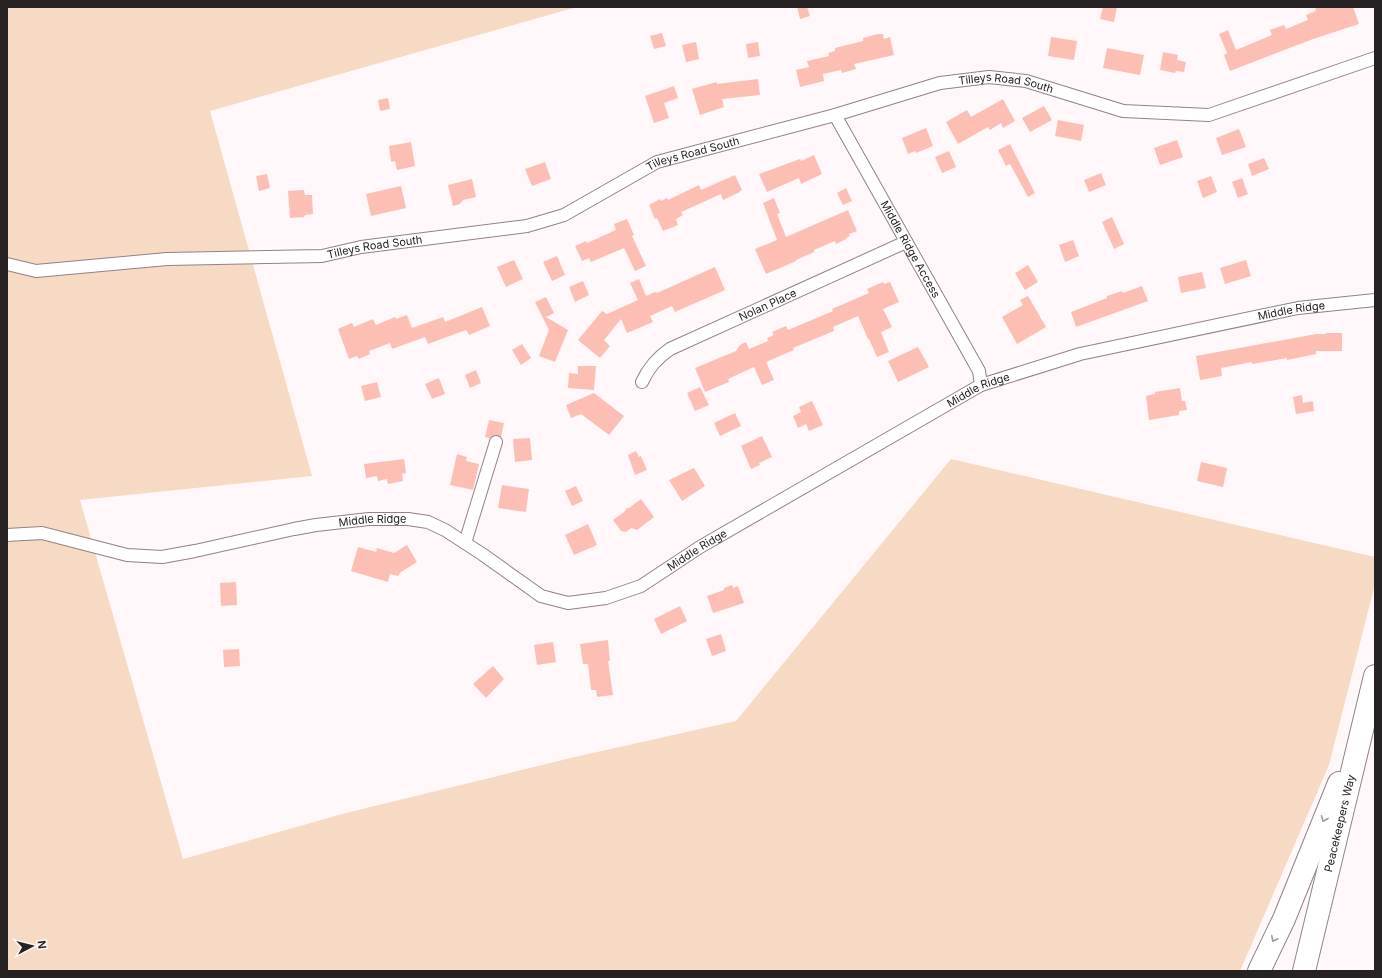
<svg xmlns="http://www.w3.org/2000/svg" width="1382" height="978" viewBox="0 0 1382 978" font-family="Inter,sans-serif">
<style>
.green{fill:#f7dac4}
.building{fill:#fdbfb4}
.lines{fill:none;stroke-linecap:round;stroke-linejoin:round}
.street-casing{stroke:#8f8386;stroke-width:14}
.highway-casing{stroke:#8f8386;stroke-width:24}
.street{stroke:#fff;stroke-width:12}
.highway{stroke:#fff;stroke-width:22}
.oneway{stroke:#9d9b9c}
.labels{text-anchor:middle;stroke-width:3;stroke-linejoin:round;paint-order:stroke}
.street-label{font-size:11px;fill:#262122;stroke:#fff7f9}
</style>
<rect width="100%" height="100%" fill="#fff7f9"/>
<!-- green -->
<path class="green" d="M7 7H577L210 111 312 476 80 500 183 859 346 813 579 756 736 721 951 459 1375 557V584L1329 765 1240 971H7Z"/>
<!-- building -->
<path class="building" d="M797 7H807L810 16 800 19Z
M1103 7H1117L1114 22 1100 19Z
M1315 7H1353L1359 24 1313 39 1230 71 1224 55 1227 53 1219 34 1228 30 1236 50 1272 35 1270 30 1284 25 1286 29 1308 20 1306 15 1316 11Z
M662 33 666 46 654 49 650 36Z
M878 34H883L884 39 890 37 894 55 854 64 856 69 842 73 841 70 823 74 824 81 800 87 796 70 809 67 807 61 829 56 828 53 835 51V48L863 41V38Z
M1051 37 1077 41 1074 60 1048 56Z
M696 42 699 59 686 62 682 45Z
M758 42 760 56 748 58 746 44Z
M1107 48 1144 55 1140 75 1103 68Z
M1163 52 1178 55 1177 60 1186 62 1184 72 1176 71 1175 73 1160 70Z
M758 79 760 95 722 99 724 107 700 115 692 89 717 82V84Z
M674 86 678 98 664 103 669 118 654 123 645 96Z
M388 98 390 109 380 111 378 100Z
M1003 99 1015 121 1003 128 1001 123 990 130 988 127 958 144 946 122 967 110 971 117Z
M1044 106 1052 120 1030 132 1022 118Z
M1058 120 1084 125 1081 141 1055 136Z
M926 128 933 146 916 153 915 151 908 154 902 138Z
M1239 129 1246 147 1222 155 1216 138Z
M1177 140 1183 157 1160 165 1154 148Z
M411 142 415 166 397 170 395 161 391 162 389 146Z
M1010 144 1035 193 1028 197 1010 164 1006 166 998 150Z
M949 151 956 167 942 173 935 157Z
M814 155 822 174 801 184 799 178 767 192 759 174 800 159 801 161Z
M1264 158 1269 169 1252 176 1248 164Z
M545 162 551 179 532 186 525 169Z
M1101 173 1106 185 1089 192 1084 180Z
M267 174 270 188 259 191 256 176Z
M735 175 742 190 740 191V192L723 200 721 194 681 212 683 215 676 219 678 225 663 231 657 218 655 219 649 205 660 199 661 201 667 198 668 200 699 185 701 190Z
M1211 176 1217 192 1203 198 1197 181Z
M1242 178 1248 194 1238 198 1232 182Z
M472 179 476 197 463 200 460 204 453 206 448 185Z
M401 186 406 208 371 216 366 194Z
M846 188 852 201 843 205 837 193Z
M304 190 305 195H312L313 214 305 215 304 217 290 218 288 191Z
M774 198 780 213 777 214 786 237 848 210 857 231 849 234 850 236 846 238V239L836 244 835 241 814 250V252L796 260V261L766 274 755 249 777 240 763 203Z
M1112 217 1124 244 1114 249 1102 222Z
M627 219 634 235 632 236 646 266 635 271 624 248 591 262 589 258 582 261 575 246 586 241 587 243 616 230 614 224Z
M1073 240 1079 256 1065 262 1059 245Z
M557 256 565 275 552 281 543 262Z
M514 260 523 279 506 287 497 267Z
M1246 260 1251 276 1225 284 1220 268Z
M1028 265 1038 282 1025 290 1015 273Z
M715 267 725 290 675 312 672 306 650 316 653 322 627 333 621 319 604 340 610 346 600 358 578 340 602 311 607 314 638 300 630 283 639 279 646 296 655 292 657 293Z
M1202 272 1206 288 1181 293 1178 277Z
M583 281 589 295 575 302 569 287Z
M883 282 884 284 890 282 899 302 883 309 892 327 881 332 889 352 877 357 869 339H868L858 316 833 327 834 331 793 348 794 350 766 362 774 380 762 385 754 367 728 379 729 382 705 392 695 368 736 351 740 345 746 342 749 349 768 341 767 338 774 335 772 332 786 326 788 330 833 311 832 309 869 293 867 289Z
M1142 286 1148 301 1076 327 1071 312 1107 298V296L1122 291 1123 293Z
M1028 296 1046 327 1017 344 1002 317 1023 305 1020 300Z
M546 297 554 313 546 317 568 330 555 362 539 356 549 330 535 302Z
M482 307 490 326 469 335 466 330 428 344 425 337 392 349 390 343 369 351 370 354 359 359 357 356 349 359 338 329 352 323 354 327 373 319 376 325 395 317 396 319 407 315 412 328 443 317 445 322Z
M1326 333H1342V351H1316V354L1287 360V358L1252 364V362L1221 368 1222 376 1200 380 1196 356 1316 334H1326Z
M522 344 531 358 521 365 512 350Z
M918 347 929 367 898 382 888 361Z
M578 366H596L594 390 568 388 569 373 578 374Z
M476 370 481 383 470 388 465 375Z
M439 378 445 394 432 399 425 384Z
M377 382 381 397 365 401 361 386Z
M700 387 709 405 695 411 687 393Z
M1180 388 1182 401H1185L1187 410 1179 411V415L1149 420 1146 396 1155 394V392Z
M594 393 624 416 609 435 581 414 571 418 566 405Z
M1302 395 1303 403 1313 401 1314 411 1296 414 1293 397Z
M812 401 823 425 809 431 806 424 798 428 793 416 801 412 799 407Z
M735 413 741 426 720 436 714 423Z
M489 420 504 423 501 437 495 435 490 438 485 437Z
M762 436 772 457 759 463 760 465 751 469 741 446Z
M530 438 532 460 515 462 513 439Z
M636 451 639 457 641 456 647 470 635 475 628 455Z
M457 454 467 457 466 461 479 464 473 490 450 485Z
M404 459 406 473 402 474 403 481 388 484 387 479 378 481 377 476 366 478 364 464Z
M1201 462 1227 468 1223 487 1197 481Z
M694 468 705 486 682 501 669 480Z
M502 485 529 489 526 512 498 508Z
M576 486 583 501 572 506 565 491Z
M641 499 654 517 637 530 631 528 626 532 621 531 613 520 624 512 627 508H629Z
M588 524 597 545 574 555 565 535Z
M407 545 417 562 401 572 398 576 390 574 388 582 351 571 358 547 376 552 377 548 394 553Z
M236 582 237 605 221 606 220 583Z
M732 585 733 588 738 586 744 603 713 613 707 596 724 590V588Z
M680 606 687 621 661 634 654 619Z
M721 634 726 651 712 656 706 639Z
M608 640 610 661H608L613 695 597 697 596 690H591L588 664H583L580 644Z
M553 642 556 662 537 665 534 645Z
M239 649 240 666 224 667 223 650Z
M493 666 504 679 486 698 473 684Z"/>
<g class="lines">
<defs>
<g id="street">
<path id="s1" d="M835 115 979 371 981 385"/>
<path id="s2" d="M7 264 36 271 167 259 322 256 361 247 527 226 564 215 657 162 835 115 940 83 989 77 1026 81 1123 111 1209 115 1375 58"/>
<path id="s3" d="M642 382C649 367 657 358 670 349L906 242"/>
<path id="s4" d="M7 535 42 533 127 555 162 557 195 551 294 529 316 525 369 519H408L428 522 445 530 482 554 541 596 568 603 606 598 641 586 700 547 981 385 1080 354 1298 308 1375 300"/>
<path d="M465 543 496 442"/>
</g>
<g id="highway">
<path d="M1259 971 1284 919 1339 783"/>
<path id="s5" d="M1304 971 1375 676"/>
</g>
</defs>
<!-- street casing -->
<use href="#street" class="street-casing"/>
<!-- highway casing -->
<use href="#highway" class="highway-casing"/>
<!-- street -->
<use href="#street" class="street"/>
<!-- highway -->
<use href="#highway" class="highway"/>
</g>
<!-- one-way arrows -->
<defs><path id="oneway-chevron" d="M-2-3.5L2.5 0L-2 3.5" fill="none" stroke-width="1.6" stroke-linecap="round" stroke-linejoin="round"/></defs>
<g class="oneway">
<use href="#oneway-chevron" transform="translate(1324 819) rotate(112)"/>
<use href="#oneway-chevron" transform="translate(1274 939) rotate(116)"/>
</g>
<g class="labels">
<!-- street labels -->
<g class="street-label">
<text dy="4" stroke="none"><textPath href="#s2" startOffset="1030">Tilleys Road South</textPath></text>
<text dy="4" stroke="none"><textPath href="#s2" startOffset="706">Tilleys Road South</textPath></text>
<text dy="4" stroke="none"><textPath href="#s2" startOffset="370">Tilleys Road South</textPath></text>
<text dy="4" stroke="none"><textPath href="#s1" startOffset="154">Middle Ridge Access</textPath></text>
<text dy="4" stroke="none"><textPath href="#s3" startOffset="151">Nolan Place</textPath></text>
<text dy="4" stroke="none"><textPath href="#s4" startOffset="1381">Middle Ridge</textPath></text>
<text dy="4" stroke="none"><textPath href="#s4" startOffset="1057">Middle Ridge</textPath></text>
<text dy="4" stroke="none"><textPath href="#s4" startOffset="372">Middle Ridge</textPath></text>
<text dy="4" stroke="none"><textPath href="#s4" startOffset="733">Middle Ridge</textPath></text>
<text dy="4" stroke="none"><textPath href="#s5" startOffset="152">Peacekeepers Way</textPath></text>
</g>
</g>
<!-- border -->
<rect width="1382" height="978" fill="none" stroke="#262122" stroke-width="16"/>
<!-- north arrow -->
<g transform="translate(32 946) rotate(83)" stroke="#fff7f9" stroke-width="3" paint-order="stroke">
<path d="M0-3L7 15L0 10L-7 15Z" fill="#262122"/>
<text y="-6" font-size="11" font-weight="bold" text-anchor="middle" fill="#262122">N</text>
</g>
</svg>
